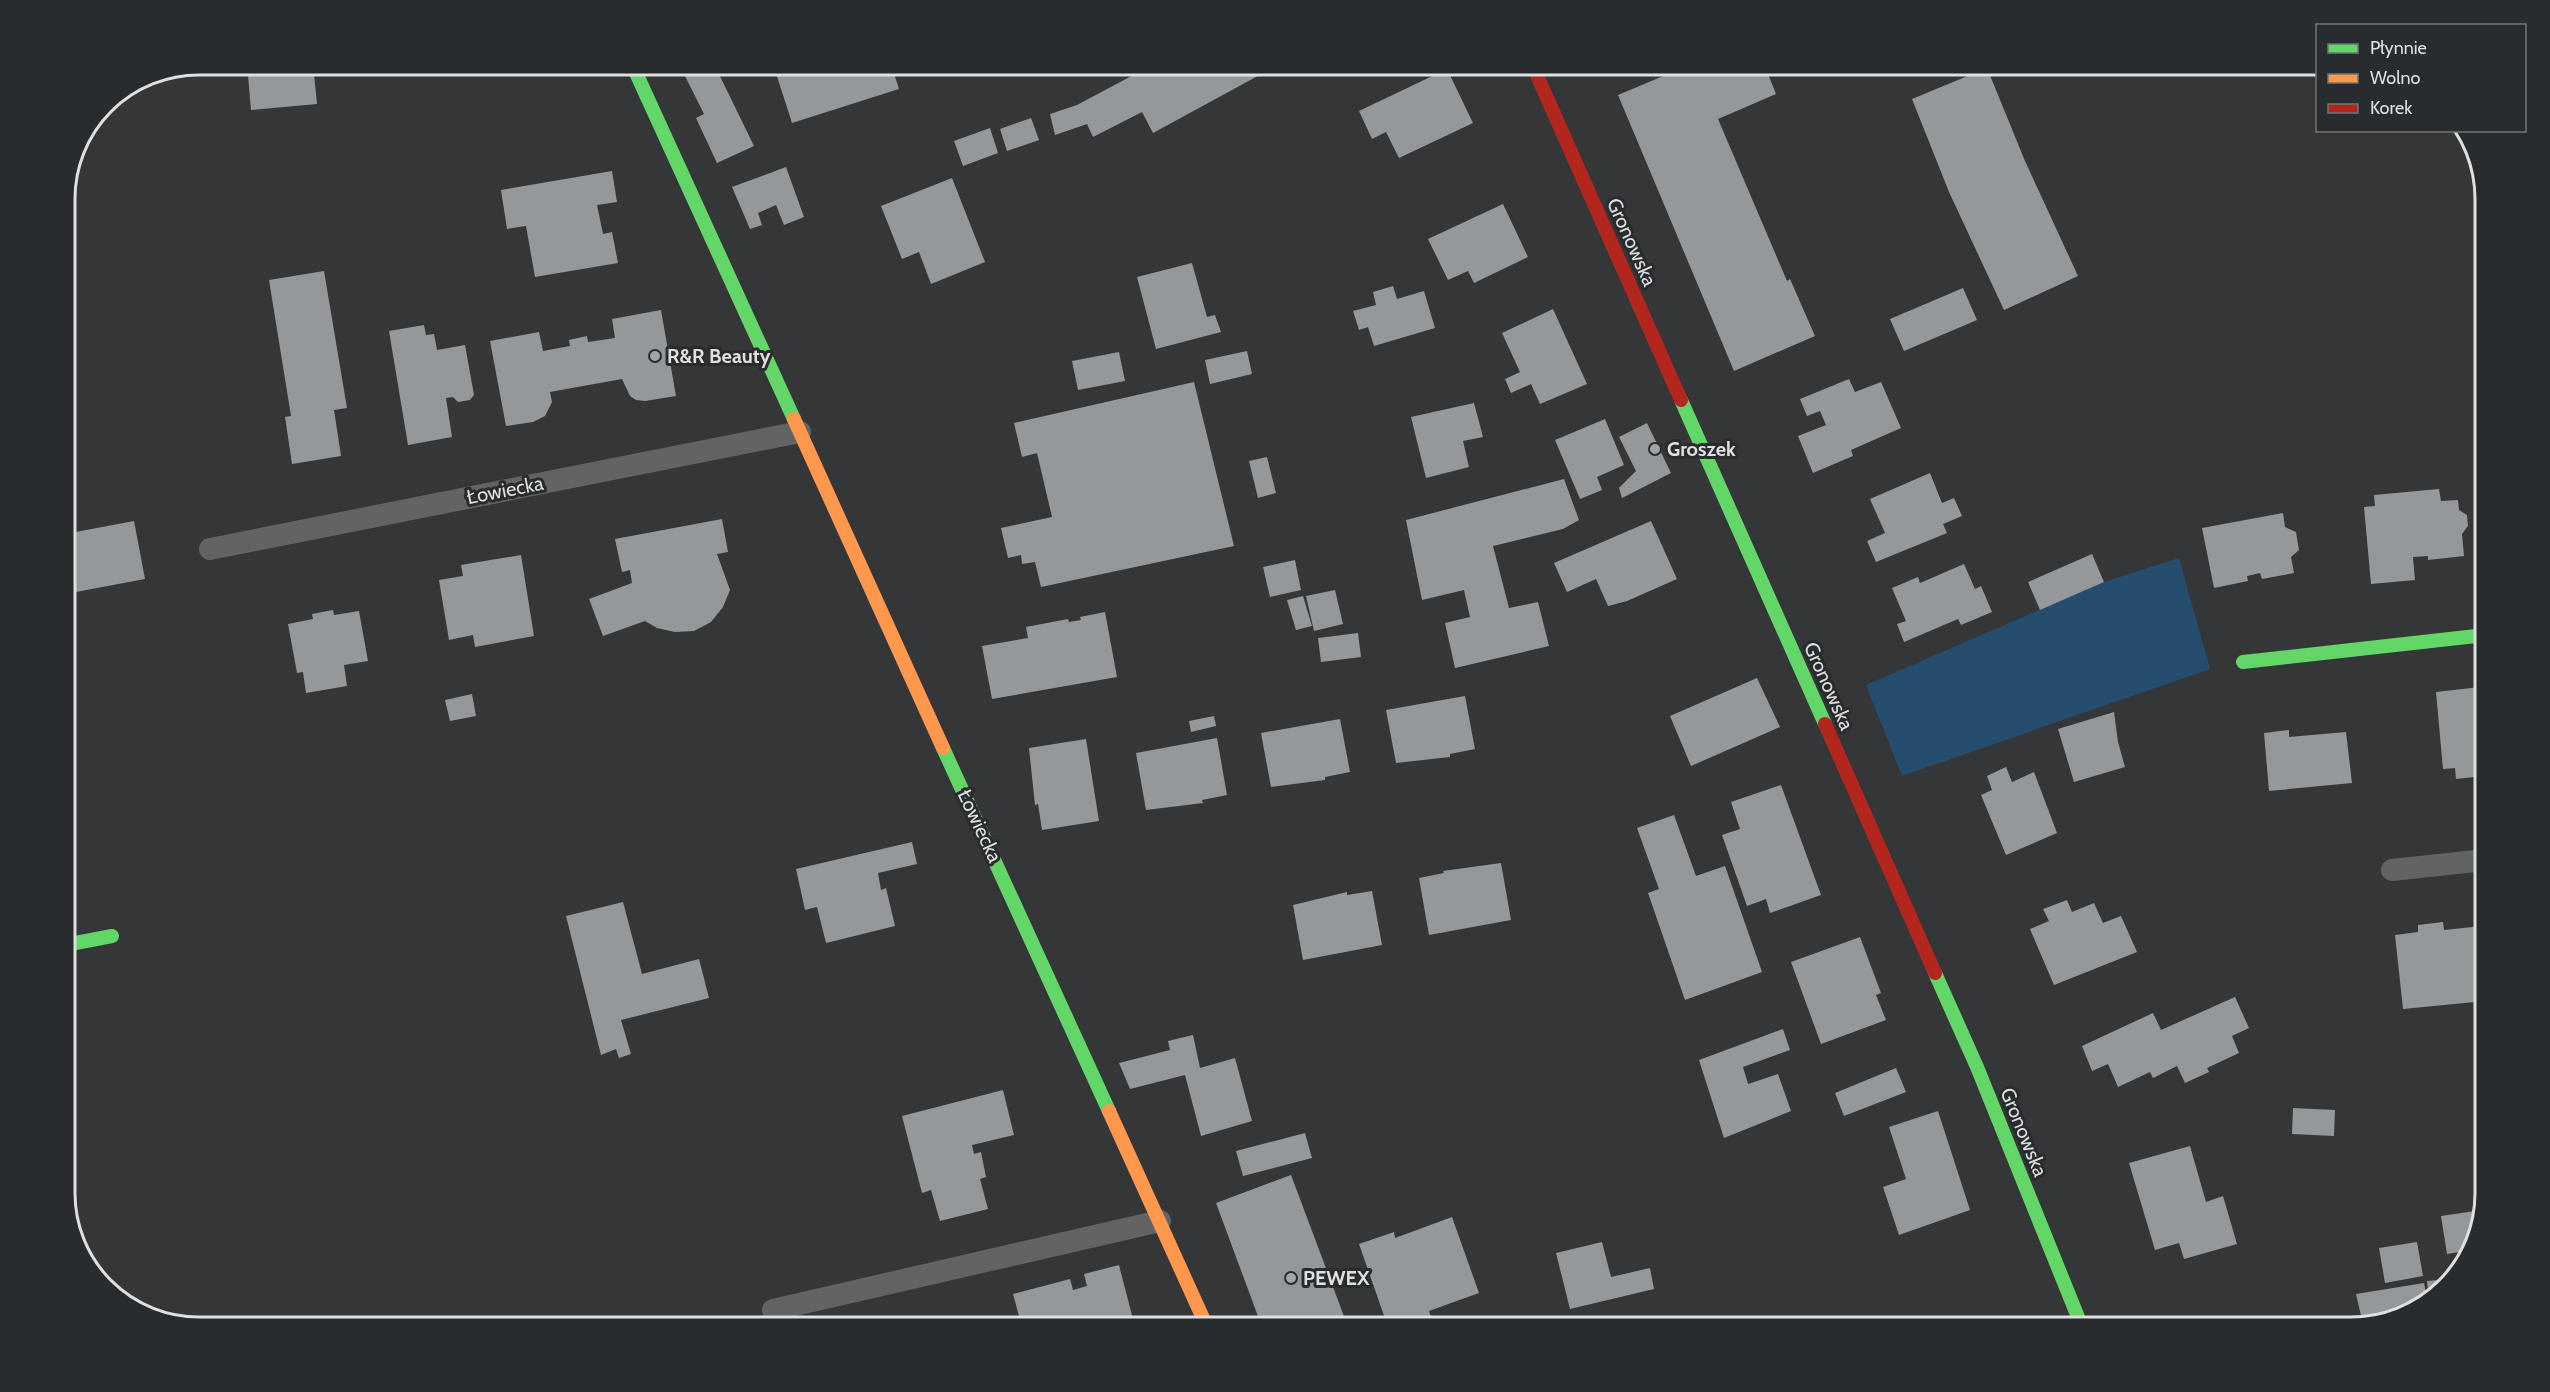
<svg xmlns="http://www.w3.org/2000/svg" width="2550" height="1392" viewBox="0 0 2550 1392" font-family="Cabin,sans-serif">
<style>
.green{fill:#254d6d}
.building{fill:#95989b}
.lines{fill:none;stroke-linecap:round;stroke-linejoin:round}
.lane{stroke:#636363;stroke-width:22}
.fast{stroke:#63d668;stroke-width:14}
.slow{stroke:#ff974d;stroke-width:14}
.jam{stroke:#b3261e;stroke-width:14}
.poi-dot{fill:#a2a4a5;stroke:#292c2e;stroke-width:2}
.labels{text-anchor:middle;stroke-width:6;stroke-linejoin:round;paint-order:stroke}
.street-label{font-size:20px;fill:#dddfe0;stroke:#292c2e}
.poi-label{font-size:20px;font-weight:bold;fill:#dddfe0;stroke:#292c2e;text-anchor:start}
.rim{fill:none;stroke:#dddfe0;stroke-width:3}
</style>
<rect width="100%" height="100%" fill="#343637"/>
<!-- green -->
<path class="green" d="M2179 558 2210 669 1902 776 1866 685 2104 582Z"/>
<!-- building -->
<path class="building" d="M247 64H313L317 104 251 110Z
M699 64H714L754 146 717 163 696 118 704 114 683 72Z
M773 64H891L899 89 792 123Z
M1154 64H1280L1153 133 1142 112 1093 137 1087 124 1055 135 1050 114 1077 105Z
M1692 64H1764L1776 94 1718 119 1787 281 1790 279 1815 336 1734 371 1618 95Z
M1987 68 2025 161 2078 276 2004 310 1949 192 1912 99Z
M1447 69 1473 123 1399 158 1386 132 1372 139 1359 111Z
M1031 118 1039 140 1007 151 1000 129Z
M990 128 998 153 963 166 954 141Z
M786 167 804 217 784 225 776 205 758 213 762 225 750 229 732 187Z
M612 171 617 202 597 205 603 234 612 232 618 263 535 277 526 226 507 229 501 190Z
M952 178 985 262 931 284 919 252 902 259 881 206Z
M1503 204 1528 257 1474 283 1468 271 1448 280 1428 239Z
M1192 263 1207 317 1215 315 1221 332 1156 349 1137 277Z
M324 271 347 408 334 410 341 456 292 464 285 417 291 416 269 280Z
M1393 286 1397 299 1424 291 1435 328 1374 346 1368 327 1359 330 1353 311 1376 305 1373 292Z
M1963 288 1977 320 1904 351 1890 319Z
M1553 309 1587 384 1540 404 1531 384 1511 393 1505 379 1520 372 1502 333Z
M661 310 676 396 645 401 636 400 630 396 622 379 550 392 552 402 545 416 533 422 506 426 490 341 539 332 543 351 570 346 569 340 587 336 588 342 615 338 612 319Z
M424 325 426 335 434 334 437 350 465 345 474 395 470 400 458 402 453 397 446 398 452 437 408 445 389 331Z
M1247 351 1252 374 1210 384 1205 360Z
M1119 352 1125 381 1078 390 1072 361Z
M1849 379 1855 392 1881 382 1901 428 1851 450 1853 456 1813 473 1798 436 1826 425 1820 411 1807 416 1800 399Z
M1194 382 1234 546 1041 587 1035 562 1022 564 1021 555 1008 558 1001 528 1052 517 1037 453 1022 457 1014 423Z
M1474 403 1483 437 1463 441 1469 467 1426 478 1411 417Z
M1605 419 1624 465 1597 477 1602 490 1580 499 1555 440Z
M1647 423 1671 473 1622 498 1619 488 1636 471 1619 437Z
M1267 457 1276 493 1258 498 1249 461Z
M1930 473 1942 503 1954 498 1962 516 1943 524 1947 533 1876 562 1867 541 1885 533 1870 499Z
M1564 479 1579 520 1563 529 1493 546 1509 608 1538 602 1549 646 1455 668 1445 623 1470 617 1464 590 1422 600 1406 520Z
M2439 489 2441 501 2458 500 2459 510 2467 515 2468 526 2462 534 2464 556 2428 560V556L2413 557 2415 580 2371 584 2364 507 2375 506 2374 495Z
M2283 513 2285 527 2296 532 2299 550 2291 557 2294 573 2262 579 2260 573 2247 576 2248 581 2214 588 2202 528Z
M722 519 728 552 717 554 730 590 723 607 711 622 694 631 675 632 657 628 645 621 603 636 589 599 632 583 630 570 622 572 615 539Z
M134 521 145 579 65 594V534Z
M1651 521 1677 579 1627 601 1608 606 1596 579 1567 592 1554 563Z
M2092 554 2104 582 2040 610 2028 582Z
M521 555 534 636 475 647 473 635 449 640 439 580 463 576 461 565Z
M1295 560 1301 590 1270 597 1263 567Z
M1964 564 1975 589 1981 586 1992 612 1961 625 1958 619 1904 642 1897 624 1906 621 1892 588 1918 577 1920 583Z
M1335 590 1343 624 1314 631 1306 596Z
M1303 596 1312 626 1296 630 1287 600Z
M333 610 334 615 359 611 368 661 344 665 347 686 306 693 303 672 297 673 288 624 313 619 312 614Z
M1105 612 1117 677 992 699 982 646 1028 638 1026 627 1068 619 1069 622 1081 620 1080 617Z
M1358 633 1361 657 1321 662 1318 638Z
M1757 678 1780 727 1691 766 1670 716Z
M2480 687 2482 711 2485 710V776L2456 779 2455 768 2443 769 2436 692Z
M472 694 476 716 450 721 445 700Z
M1465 696 1475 749 1450 754V757L1396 763 1386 710Z
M2114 712 2118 742 2125 767 2074 782 2058 729Z
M1214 716 1216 726 1191 732 1189 721Z
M1340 719 1350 772 1325 777V780L1271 787 1261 733Z
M2289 730V737L2346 732 2352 783 2269 791 2264 733Z
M1217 738 1227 795 1202 800 1203 803 1146 810 1136 753Z
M1086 739 1099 821 1042 830 1038 804 1035 805 1029 748Z
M2006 767 2012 782 2034 772 2057 833 2006 855 1981 795 1992 790 1987 776Z
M1781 785 1821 895 1770 913 1766 899 1747 906 1722 835 1740 829 1731 802Z
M1674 815 1696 876 1725 866 1762 972 1685 1000 1648 893 1659 889 1637 828Z
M912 842 917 864 878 873 881 890 886 888 895 926 826 943 817 907 805 910 796 869Z
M1501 863 1511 920 1429 935 1419 878 1444 873 1443 871Z
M1372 891 1382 945 1303 960 1293 905 1347 892V895Z
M2067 900 2072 912 2094 903 2103 923 2121 916 2137 952 2054 985 2030 929 2049 921 2043 909Z
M623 902 642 974 699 959 709 998 621 1020 631 1054 619 1058 616 1049 601 1055 566 916Z
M2443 922 2444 930 2482 926 2485 1001 2403 1009 2395 935 2418 932V925Z
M1860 937 1881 993 1876 995 1886 1020 1821 1044 1791 962Z
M2235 997 2249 1028 2232 1036 2239 1053 2207 1068 2209 1072 2185 1083 2177 1066 2153 1078 2150 1072 2118 1087 2108 1064 2092 1071 2082 1046 2153 1013 2161 1030Z
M1783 1029 1790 1050 1743 1067 1748 1084 1778 1074 1791 1111 1724 1138 1699 1060Z
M1193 1035 1200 1068 1235 1058 1252 1121 1201 1136 1185 1075 1130 1089 1119 1063 1170 1050 1168 1041Z
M1896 1068 1906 1092 1844 1116 1835 1093Z
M1003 1090 1014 1135 972 1145 974 1154 981 1152 986 1177 980 1179 988 1209 940 1221 931 1190 922 1193 902 1116Z
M2293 1108 2335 1110 2334 1136 2292 1134Z
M1938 1111 1970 1210 1899 1235 1883 1187 1906 1179 1889 1127Z
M1305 1133 1312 1158 1243 1176 1236 1151Z
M2190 1146 2206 1202 2223 1196 2237 1244 2184 1259 2179 1243 2155 1250 2129 1163Z
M1291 1175 1348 1327H1262L1216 1203Z
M2482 1210 2472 1250 2447 1254 2441 1216Z
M1452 1217 1479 1293 1429 1311 1432 1320 1410 1327H1388L1359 1244 1394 1232 1395 1238Z
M1602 1242 1611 1277 1650 1268 1654 1289 1570 1309 1556 1253Z
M2417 1242 2423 1276 2385 1283 2379 1248Z
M1119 1265 1135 1327H1022L1013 1294 1070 1279 1073 1290 1087 1286 1084 1274Z
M2449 1279 2431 1298 2429 1301 2427 1281Z
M2424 1283 2427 1297 2424 1305 2363 1324 2356 1294Z"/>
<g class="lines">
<!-- lane -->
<path class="lane" d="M210 549 800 432
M2392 870 2485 860
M773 1310 1160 1221"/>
<!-- fast -->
<path class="fast" d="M632 64 794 419
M1681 400 1825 724
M2243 662 2485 635
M943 748 1109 1111
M65 945 112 936
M1935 973 1977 1067 2082 1327"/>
<!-- slow -->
<path class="slow" d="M794 419 943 748
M1109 1111 1207 1327"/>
<!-- jam -->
<path class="jam" d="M1532 64 1681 400
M1825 724 1935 973"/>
</g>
<!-- markers -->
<g class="poi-dot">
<circle cx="655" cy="356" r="6"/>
<circle cx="1655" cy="449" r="6"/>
<circle cx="1291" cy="1278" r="6"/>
</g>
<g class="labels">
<!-- street labels -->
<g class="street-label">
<text transform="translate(1632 242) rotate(66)" y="7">Gronowska</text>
<text transform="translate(505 490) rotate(-11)" y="7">Łowiecka</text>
<text transform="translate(1829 686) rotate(66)" y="7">Gronowska</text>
<text transform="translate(980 826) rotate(65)" y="7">Łowiecka</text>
<text transform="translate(2024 1132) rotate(68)" y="7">Gronowska</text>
</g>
<!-- poi labels -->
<g class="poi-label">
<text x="667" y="363">R&amp;R Beauty</text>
<text x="1667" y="456">Groszek</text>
<text x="1303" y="1285">PEWEX</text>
</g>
</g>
<!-- crop -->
<path d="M0 0H2550V1392H0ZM199 75H2351A124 124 0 0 1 2475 199V1193A124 124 0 0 1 2351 1317H199A124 124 0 0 1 75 1193V199A124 124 0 0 1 199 75Z" fill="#292c2e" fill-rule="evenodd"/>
<path class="rim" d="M199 75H2351A124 124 0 0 1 2475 199V1193A124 124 0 0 1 2351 1317H199A124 124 0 0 1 75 1193V199A124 124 0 0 1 199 75Z"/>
<!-- legend -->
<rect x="2316" y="24" width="210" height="108" fill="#292c2e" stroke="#717475" stroke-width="1.5"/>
<rect x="2328" y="44" width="30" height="9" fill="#63d668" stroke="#717475" stroke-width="1.5"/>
<text x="2370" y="54" font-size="18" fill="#dddfe0">Płynnie</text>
<rect x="2328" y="74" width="30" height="9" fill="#ff974d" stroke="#717475" stroke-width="1.5"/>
<text x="2370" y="84" font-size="18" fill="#dddfe0">Wolno</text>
<rect x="2328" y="104" width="30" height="9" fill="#b3261e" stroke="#717475" stroke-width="1.5"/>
<text x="2370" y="114" font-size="18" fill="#dddfe0">Korek</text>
</svg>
